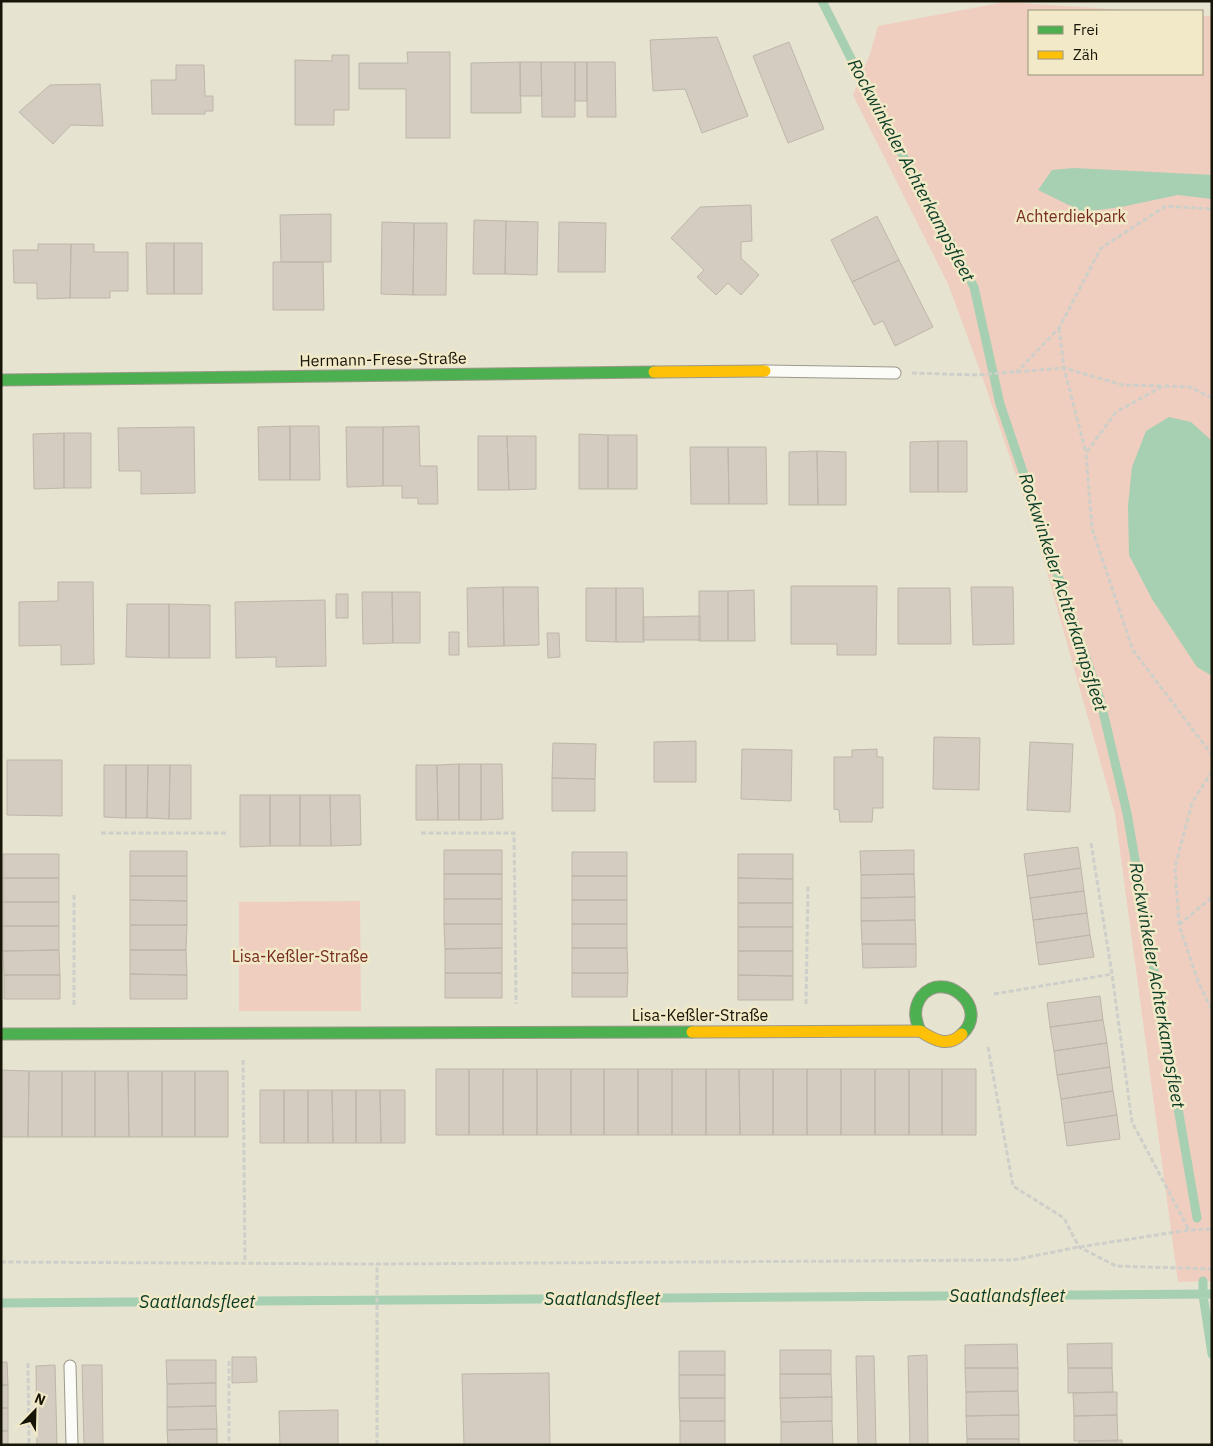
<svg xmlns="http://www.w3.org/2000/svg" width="1213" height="1446" viewBox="0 0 1213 1446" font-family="'IBM Plex Sans',sans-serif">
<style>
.green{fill:#efcebf}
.water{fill:#a7cfb2}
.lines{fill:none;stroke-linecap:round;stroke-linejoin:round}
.stream{stroke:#a7cfb2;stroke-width:9}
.building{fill:#d4ccc0;stroke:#bdb6a9}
.lane-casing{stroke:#9d998b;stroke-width:13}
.fast-casing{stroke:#9d998b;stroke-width:13}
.slow-casing{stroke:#9d998b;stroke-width:13}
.path{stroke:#cfcfc9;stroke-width:3;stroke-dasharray:5 2.5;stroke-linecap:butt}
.lane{stroke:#fbfbf8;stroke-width:11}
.fast{stroke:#4caf50;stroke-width:11}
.slow{stroke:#ffc107;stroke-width:11}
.labels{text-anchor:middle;stroke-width:5;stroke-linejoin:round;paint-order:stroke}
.park-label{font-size:16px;fill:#752a1f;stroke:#f1e9c7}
.street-label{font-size:16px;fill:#171408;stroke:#f1e9c7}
.water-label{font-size:18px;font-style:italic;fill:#0a3b25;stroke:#f1e9c7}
</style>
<rect width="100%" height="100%" fill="#e7e3d1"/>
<!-- green -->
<path class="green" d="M1005 2 1139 11H1029V74H1202V16H1212V1281L1178 1282 1115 814 1036 533 982 376 948 284 853 95 870 54 878 26Z
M360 901 361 1011H239V902Z"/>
<!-- water -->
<path class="water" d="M1074 168 1212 175V199L1178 195 1121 207 1083 212 1038 190 1052 170Z
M1169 417 1191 422 1212 441V676L1197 667 1152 599 1129 555 1128 506 1132 467 1146 431Z"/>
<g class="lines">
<!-- stream -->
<path class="stream" d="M822 1 876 108 931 205 974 287 1000 404 1100 699 1127 813 1197 1218
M1203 1281V1295L1212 1354
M1 1303 1212 1294"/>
</g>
<!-- building -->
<path class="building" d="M717 37 748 116 702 133 685 89 653 91 650 40Z
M789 42 824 129 788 143 753 56Z
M407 52H450V138H406V89H359V63H408Z
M332 55H349V110H334V125H295V60L332 61Z
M520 62 521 113H471V63Z
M520 62H541L542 96H520Z
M541 62H575V117H542Z
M575 62H587V101H575Z
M587 62H615L616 117H587Z
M176 65H204L205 96H213V111H205V114H152L151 80H176Z
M100 84 103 126 71 125 53 144 19 112 50 85Z
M751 205 752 241 741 242V258L759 275 741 295 728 283 716 295 697 277 704 270 671 238 700 207Z
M331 214V262H281L280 215Z
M877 216 899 260 852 282 831 240Z
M474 220 506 221 505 274H473Z
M506 221 538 222 537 275 505 274Z
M382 222 414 223 413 295 381 294Z
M559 222 606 223 605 272H558Z
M414 223H447L446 295H413Z
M146 243H174V294H147Z
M174 243H202V294H174Z
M38 244H71L70 298 37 299V283H14L13 250H38Z
M71 244H94V252H128V291H110V298H70Z
M899 260 933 327 895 346 883 321 874 325 852 282Z
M273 262H323L324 310H273Z
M290 426H319L320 480H290Z
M290 426V480H259L258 427Z
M419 426 420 466H437L438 504H418V498H402V486H383V427Z
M194 427 195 493 141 494V471H119L118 428Z
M346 427H383V486L347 487Z
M64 433V488L34 489 33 434Z
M64 433H91V488H64Z
M579 434 608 435V489H579Z
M608 435H637V489H608Z
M478 436H507L509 490H478Z
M507 436H536V489L509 490Z
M938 441H967V492H938Z
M938 441V492H910V442Z
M690 447H728L729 504H691Z
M728 447H766L767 504H729Z
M817 451 846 452V505H818Z
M817 451 818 505H789V452Z
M58 582H93L94 664 61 665V645L19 646V602L58 601Z
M791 586H877L876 655H837V644H791Z
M503 587H538L539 645 504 646Z
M503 587 504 646 468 647 467 588Z
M971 587H1013L1014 644 973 645Z
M586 588H616V642L586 641Z
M616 588H643L644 642H616Z
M898 588H950L951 644H898Z
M754 590 755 641H728V591Z
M699 591H728V641H699Z
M362 592H392L393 643 363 644Z
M392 592H420V643H393Z
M336 594H348V618H336Z
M325 600 326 666 276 667V657L236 658 235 602Z
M127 604H169V658L126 657Z
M169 604 210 605V658H169Z
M700 616V640H643V617Z
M449 632H459V655H449Z
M547 633H559L560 657 548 658Z
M934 737 980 738 979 790 933 789Z
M696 741V782H654V742Z
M1030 742 1073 744 1070 812 1027 810Z
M553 743 596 744 595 779 552 778Z
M742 749 792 750 791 801 741 799Z
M877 749V757H883V808H873L872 822H840L839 810 834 809V757H852V750Z
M7 760H62V816L7 815Z
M459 764V820H438L437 765Z
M459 764H481V820H459Z
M481 764H502L503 819 481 820Z
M104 765H126V818L104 817Z
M126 765H148L147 818H126Z
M148 765H170L169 819 147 818Z
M170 765H191V819H169Z
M416 765H437L438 820H416Z
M552 778 595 779V811H552Z
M240 795H270V846L240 847Z
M270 795H300V846H270Z
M300 795H330L331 846H300Z
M330 795H360L361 845 331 846Z
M1078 847 1081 868 1027 876 1024 854Z
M444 850H502V874H444Z
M914 850V874L861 875 860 851Z
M130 851H187V876H130Z
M572 852H627V876H572Z
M3 854H59V878H3Z
M738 854H793V879L738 878Z
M1081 868 1084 891 1030 898 1027 876Z
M444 874H502V899H444Z
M914 874 915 897 861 898V875Z
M130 876H187V901L130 900Z
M572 876H627V900H572Z
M3 878H59V902H3Z
M738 878 793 879V903H738Z
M1084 891 1087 913 1033 920 1030 898Z
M915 897V920L861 921V898Z
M444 899H502V924H444Z
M130 900 187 901V925H130Z
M572 900H627V924H572Z
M3 902H59V926H3Z
M738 903H793V927H738Z
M1087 913 1090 935 1036 943 1033 920Z
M915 920 916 944H862L861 921Z
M444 924H502V948L445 949Z
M572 924H627V948H572Z
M130 925H187L186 950H130Z
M3 926H59V950L3 951Z
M738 927H793V951H738Z
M1090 935 1094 957 1039 965 1036 943Z
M862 944H916V967L863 968Z
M502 948V973H445V949Z
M572 948H627L628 973H572Z
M59 950 60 975H4L3 951Z
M130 950H186L187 975 130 974Z
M738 951H793V976L738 975Z
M445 973H502V998H445Z
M572 973H628L627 997H572Z
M130 974 187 975V999H130Z
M4 975H60V999H4Z
M738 975 793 976V1000H738Z
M1100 996 1103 1020 1050 1027 1047 1003Z
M1103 1020 1107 1043 1054 1051 1050 1027Z
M1107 1043 1110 1067 1057 1075 1054 1051Z
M1110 1067 1113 1091 1061 1099 1057 1075Z
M436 1069H469V1135H436Z
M469 1069H503V1135H469Z
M503 1069H537V1135H503Z
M537 1069H571V1135H537Z
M571 1069H604V1135H571Z
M604 1069H638V1135H604Z
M638 1069H672V1135H638Z
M672 1069H706V1135H672Z
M706 1069H739L740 1135H706Z
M739 1069H773V1135H740Z
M773 1069H807V1135H773Z
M807 1069H841V1135H807Z
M841 1069H875V1135H841Z
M875 1069H909V1135H875Z
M909 1069H942V1135H909Z
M942 1069H976V1135H942Z
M1 1070 29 1071 28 1137H1Z
M29 1071H62V1137H28Z
M62 1071H95V1137H62Z
M95 1071H128L129 1137H95Z
M128 1071H162V1137H129Z
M162 1071H195V1137H162Z
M195 1071H228V1137H195Z
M260 1090H284V1143H260Z
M284 1090H308V1143H284Z
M308 1090H332L333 1143H308Z
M332 1090H356V1143H333Z
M356 1090H380L381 1143H356Z
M380 1090H405V1143H381Z
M1113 1091 1117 1115 1064 1123 1061 1099Z
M1117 1115 1120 1139 1067 1146 1064 1123Z
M1112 1343V1368H1068L1067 1344Z
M1017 1344 1018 1368H965V1345Z
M780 1350H831V1374H780Z
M679 1351H725V1375H679Z
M927 1355 928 1445H910L908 1356Z
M856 1356H874L876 1445H858Z
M232 1357H256L257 1382 232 1383Z
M166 1360H216V1383L167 1384Z
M1 1362H7L8 1385H1Z
M55 1365 57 1445H37L36 1366Z
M82 1365H102L103 1445H84Z
M965 1368H1018V1391L966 1392Z
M1068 1368H1112L1113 1392 1068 1393Z
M549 1373 550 1445H464L462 1374Z
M780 1374H831L832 1397 780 1398Z
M679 1375H725V1398H679Z
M216 1383V1406L167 1407V1384Z
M1 1385H8V1408H1Z
M1018 1391 1019 1415 966 1416V1392Z
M1117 1392V1415L1074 1416 1073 1393Z
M832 1397V1421L781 1422 780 1398Z
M679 1398H725V1421H680Z
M216 1406 217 1429 167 1430V1407Z
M1 1408H8V1431H1Z
M338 1410V1445H280L279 1411Z
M1019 1415V1439H967L966 1416Z
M1117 1415 1118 1441H1074V1416Z
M680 1421H725V1445H680Z
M832 1421 833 1445H781V1422Z
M217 1429V1445H168L167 1430Z
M1 1431H8V1445H1Z
M967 1439H1019V1445H967Z
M1122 1440V1445H1079V1441Z"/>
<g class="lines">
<defs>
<path id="lane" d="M765 371 895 373
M70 1366 72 1445"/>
<path id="fast" d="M1 380 654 372
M920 1031C915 1019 913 1009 921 997 943 968 991 1007 962 1034
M1 1034 692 1032"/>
<path id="slow" d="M654 372 765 371
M692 1032 920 1031C934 1040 948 1048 962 1034"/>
</defs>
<!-- lane casing -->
<use href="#lane" class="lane-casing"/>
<!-- fast casing -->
<use href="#fast" class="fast-casing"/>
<!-- slow casing -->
<use href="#slow" class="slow-casing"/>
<!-- path -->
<path class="path" d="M1059 328 1064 368 1123 385 1162 386
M912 373 977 375 1064 368 1086 453
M1016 373 1059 328 1101 248 1166 206 1212 209
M1212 398 1190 387 1163 386 1116 412 1086 453 1092 529 1133 650 1212 755
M1212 771 1192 803 1175 867 1179 925 1199 984 1212 1010
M101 833H228
M421 833H514L516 1004
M1091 843 1112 974 1132 1122 1189 1230
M1179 925 1212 897
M994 994 1112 974
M806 1004 808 885
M74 1005V893
M988 1047 1013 1186 1064 1218 1079 1247 1116 1266 1212 1269
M243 1060 245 1262
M1 1262 377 1264 1013 1260 1079 1247 1189 1230 1212 1229
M229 1361V1445
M28 1363 29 1445
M377 1445V1264"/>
<!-- lane -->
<use href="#lane" class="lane"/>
<!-- fast -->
<use href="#fast" class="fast"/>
<!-- slow -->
<use href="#slow" class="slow"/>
</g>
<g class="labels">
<!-- park labels -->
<g class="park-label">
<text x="1071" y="222">Achterdiekpark</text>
<text x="300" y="962">Lisa-Keßler-Straße</text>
</g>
<!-- street labels -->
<g class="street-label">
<text transform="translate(383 359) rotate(-1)" y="6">Hermann-Frese-Straße</text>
<text x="700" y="1021">Lisa-Keßler-Straße</text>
</g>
<!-- water labels -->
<g class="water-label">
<text transform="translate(911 170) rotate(62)" y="6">Rockwinkeler Achterkampsfleet</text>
<text transform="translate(1063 592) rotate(72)" y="6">Rockwinkeler Achterkampsfleet</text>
<text transform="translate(1157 985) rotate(80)" y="6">Rockwinkeler Achterkampsfleet</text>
<text x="1007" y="1302">Saatlandsfleet</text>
<text x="602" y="1305">Saatlandsfleet</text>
<text x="197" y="1308">Saatlandsfleet</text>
</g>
</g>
<!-- border -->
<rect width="1213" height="1446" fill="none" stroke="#171408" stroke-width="5"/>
<!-- legend -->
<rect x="1028" y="10" width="175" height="65" fill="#f1e9c7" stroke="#9a947b"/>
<rect x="1038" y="26" width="25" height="8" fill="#4caf50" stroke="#9a947b"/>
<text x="1073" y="35" font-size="15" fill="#171408">Frei</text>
<rect x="1038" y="51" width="25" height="8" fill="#ffc107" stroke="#9a947b"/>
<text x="1073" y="60" font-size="15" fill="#171408">Zäh</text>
<!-- north arrow -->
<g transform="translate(35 1411) rotate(23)" stroke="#f1e9c7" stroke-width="4" paint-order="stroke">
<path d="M0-4L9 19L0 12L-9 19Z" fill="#171408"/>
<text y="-8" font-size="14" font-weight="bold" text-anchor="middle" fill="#171408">N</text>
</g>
</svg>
